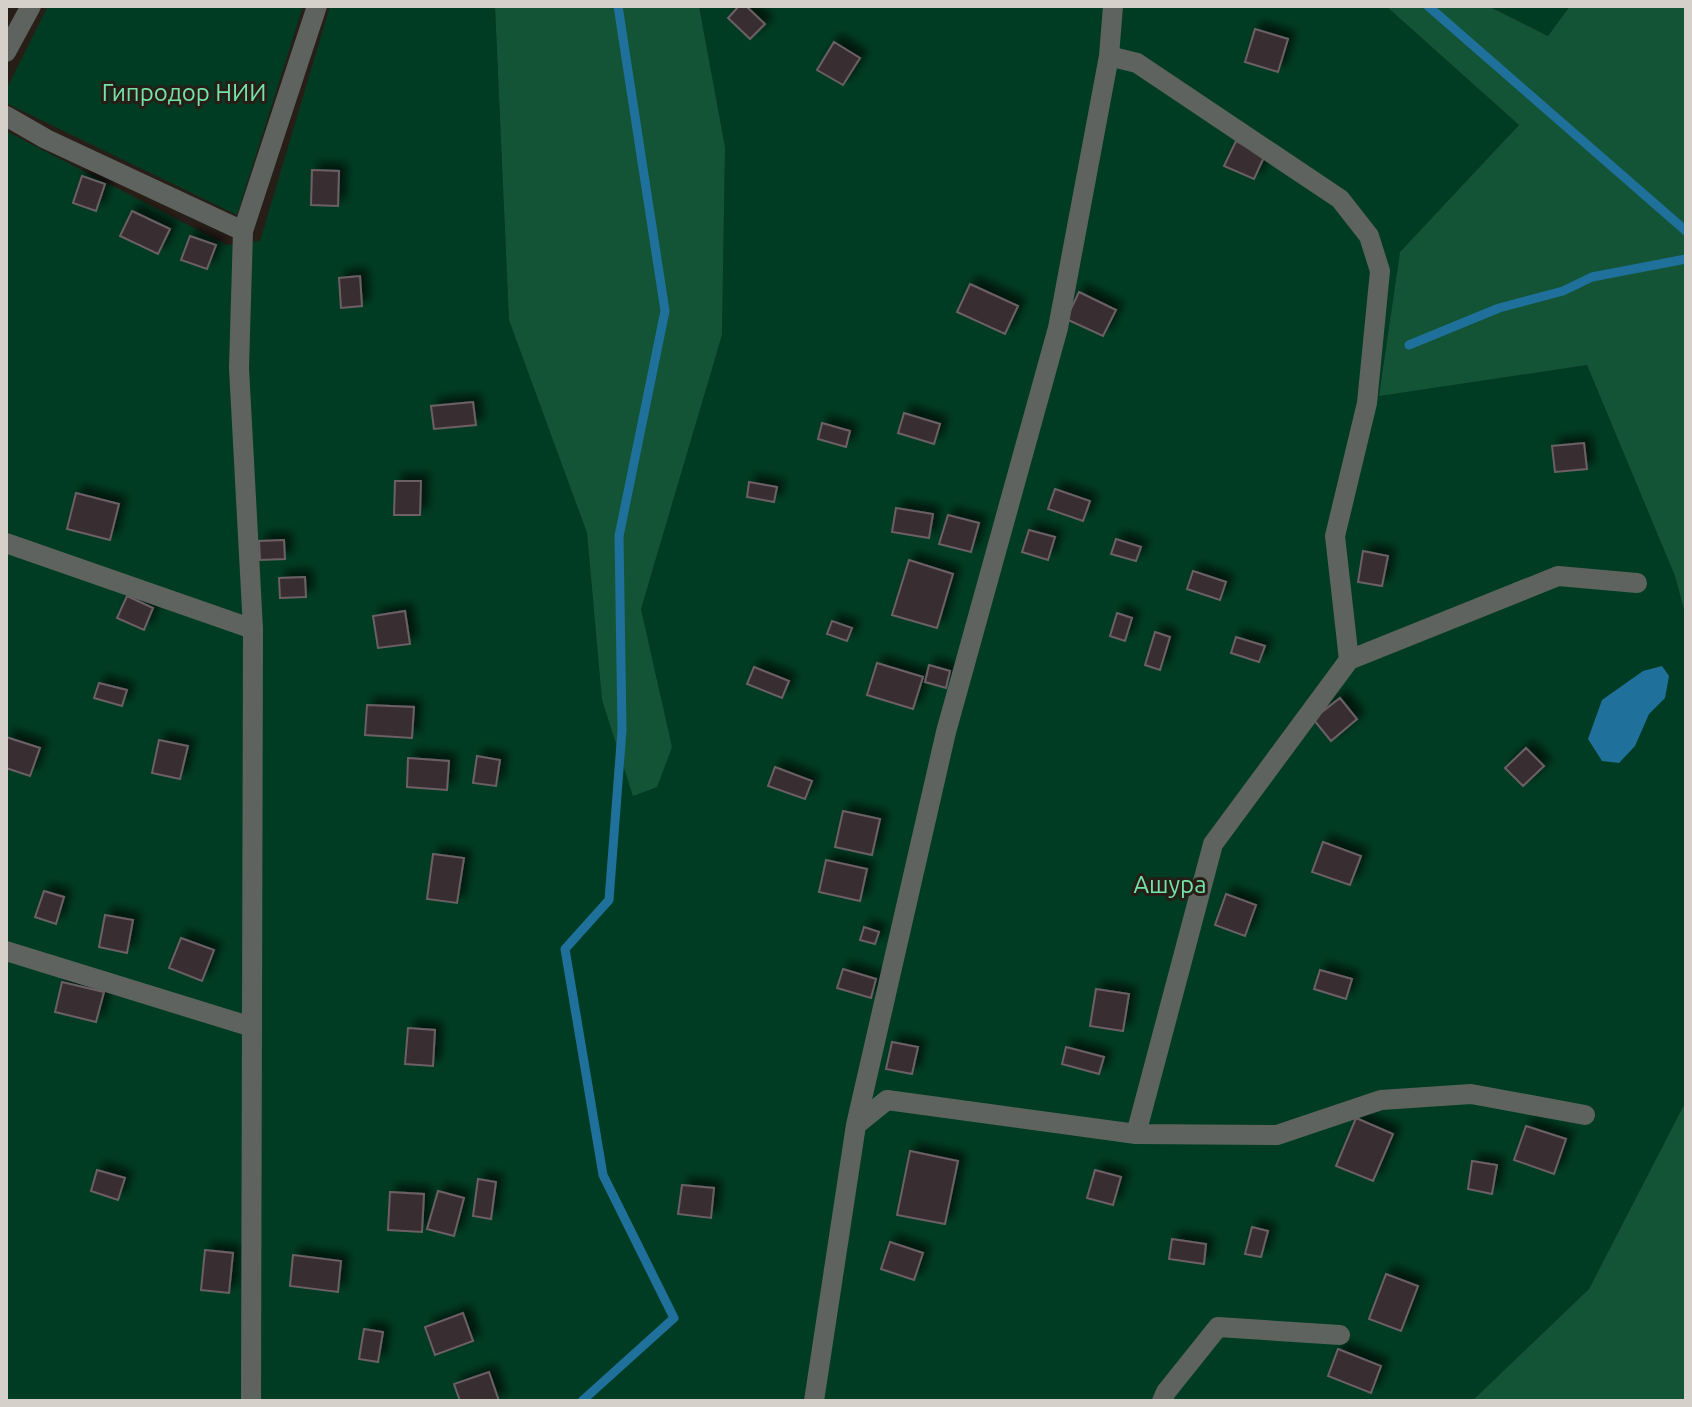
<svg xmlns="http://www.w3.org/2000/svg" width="1692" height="1407" viewBox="0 0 1692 1407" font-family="Ubuntu,sans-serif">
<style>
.green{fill:#003c23}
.forest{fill:#145436}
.water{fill:#1f719c}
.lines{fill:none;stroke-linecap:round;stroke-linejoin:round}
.stream{stroke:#1f719c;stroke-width:9}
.building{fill:#392d32;stroke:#6c5f65;stroke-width:2;filter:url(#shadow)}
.minor{stroke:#5e6360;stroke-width:20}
.labels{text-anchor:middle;stroke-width:6;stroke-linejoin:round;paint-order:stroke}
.park-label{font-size:24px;fill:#75e3a9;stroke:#271e17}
</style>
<defs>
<filter id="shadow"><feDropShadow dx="7" dy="-7" stdDeviation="4" flood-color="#0009"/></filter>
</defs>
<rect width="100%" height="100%" fill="#271e17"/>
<!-- green -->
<path class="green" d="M48 6H303L237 215 6 103V90Z
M330 6H495L509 320 587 533 602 700 634 796 672 747 641 609 722 335 725 147 699 6H1386L1519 125 1400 252 1379 395 1587 365 1675 576 1686 617V1101L1589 1289 1472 1401H6V131L227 245 260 241Z
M1488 6H1570L1548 36Z"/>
<!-- forest -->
<path class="forest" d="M495 6H699L725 147 722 335 641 609 672 747 657 787 633 796 602 700 587 533 509 320Z
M1386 6H1488L1548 36 1570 6H1686V617L1675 576 1587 365 1379 396 1400 252 1519 125Z
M1686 1101V1401H1472L1589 1289Z"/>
<!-- water -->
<path class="water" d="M1662 666 1669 676 1665 698 1649 714 1635 746 1619 763 1602 761 1588 739 1602 700 1643 671Z"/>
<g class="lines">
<!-- stream -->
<path class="stream" d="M1428 6 1686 231
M1409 345 1499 308 1563 291 1592 277 1686 259
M582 1401 674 1318 603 1175 565 949 609 900 622 730 619 536 665 311 618 6"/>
</g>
<!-- building -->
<path class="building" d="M739 6H746L765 24 750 39 728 18Z
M1255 29 1288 39 1278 72 1245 62Z
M834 42 860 58 843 85 817 70Z
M1236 141 1265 155 1254 179 1224 166Z
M312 170 339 171 338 206 311 205Z
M82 176 105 184 96 211 73 203Z
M132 211 170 229 158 254 120 236Z
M190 236 216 245 207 269 181 260Z
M360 276 362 306 341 308 339 278Z
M970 284 1018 306 1005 334 957 312Z
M1079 292 1116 310 1103 336 1066 319Z
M473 402 476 425 434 429 431 406Z
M904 413 940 424 934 444 898 433Z
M822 423 850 431 846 447 818 439Z
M1584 443 1587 469 1555 472 1552 446Z
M395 481H421L420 515H394Z
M749 482 777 487 774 502 747 497Z
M1055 489 1090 501 1083 521 1048 509Z
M76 493 119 504 110 540 67 529Z
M896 508 933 514 929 538 892 532Z
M948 515 979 523 971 552 939 544Z
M1029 530 1055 537 1048 560 1022 552Z
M1116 539 1141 547 1136 561 1111 554Z
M284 540 285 559 260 560 259 541Z
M1363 551 1388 556 1382 586 1358 582Z
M909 560 953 574 937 628 892 615Z
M1193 571 1226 582 1220 600 1187 589Z
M305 577 306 597 280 598 279 578Z
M127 596 153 608 144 630 117 618Z
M405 611 410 644 378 648 373 616Z
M1117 613 1132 618 1125 641 1110 636Z
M832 621 852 628 847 641 827 634Z
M1155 632 1170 637 1160 670 1145 665Z
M1236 637 1265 646 1259 662 1231 653Z
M877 663 923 677 913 709 867 695Z
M929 665 950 671 946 688 925 682Z
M754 667 789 681 782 698 747 684Z
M99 683 127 690 122 706 94 698Z
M1340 698 1357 719 1331 741 1313 719Z
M367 705 414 707 412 738 365 735Z
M6 737 40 748 30 776 6 768Z
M159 740 188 746 180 779 152 773Z
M1526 748 1544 766 1523 786 1505 768Z
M477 756 500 760 496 786 473 783Z
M408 758 449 761 447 790 407 787Z
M775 767 812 781 805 799 768 786Z
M843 811 880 819 872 855 835 847Z
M1323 842 1361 856 1350 885 1312 872Z
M433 854 464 858 457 903 427 899Z
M826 860 867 869 860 901 819 892Z
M44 891 64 897 56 924 35 917Z
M1226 894 1256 905 1245 936 1215 925Z
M105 915 133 920 127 953 99 947Z
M864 927 879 932 875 944 860 940Z
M181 938 214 950 202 981 169 968Z
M843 969 876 979 871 998 837 988Z
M1320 970 1352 979 1346 999 1314 989Z
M62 982 104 992 96 1022 55 1012Z
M1096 989 1129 994 1123 1031 1090 1026Z
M408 1028 435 1030 433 1066 405 1064Z
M892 1042 918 1047 912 1074 886 1069Z
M1066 1047 1104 1057 1099 1074 1062 1064Z
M1356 1118 1393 1134 1373 1181 1336 1166Z
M1526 1126 1566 1139 1554 1174 1514 1160Z
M910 1151 958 1161 945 1224 897 1215Z
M1472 1161 1497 1165 1492 1194 1468 1189Z
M97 1170 125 1178 118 1200 91 1191Z
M1095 1170 1121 1177 1113 1205 1087 1198Z
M478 1179 496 1182 491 1219 473 1216Z
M682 1185 714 1188 711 1218 678 1214Z
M438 1191 464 1198 454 1236 427 1229Z
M390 1192 424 1194 422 1232 388 1230Z
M1252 1227 1268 1231 1261 1257 1245 1254Z
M1172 1239 1206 1244 1204 1264 1169 1259Z
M890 1242 923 1253 914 1280 881 1269Z
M205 1250 233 1253 229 1293 201 1290Z
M293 1255 341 1261 338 1292 290 1286Z
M1386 1274 1418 1286 1401 1331 1369 1319Z
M463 1313 473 1341 435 1355 425 1327Z
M364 1329 383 1332 378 1362 359 1359Z
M1338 1349 1381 1366 1371 1393 1328 1376Z
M489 1372 499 1401H460L454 1384Z"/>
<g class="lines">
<!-- minor -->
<path class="minor" d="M6 52 31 6
M1109 56 1137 63 1340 199 1369 236 1380 271 1367 403 1335 536 1349 660 1558 576 1637 583
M6 116 46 139 243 231
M6 543 253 629
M1349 660 1213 844 1136 1134 1277 1135 1381 1100 1471 1094 1585 1115
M6 951 252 1027
M856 1125 887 1100 1136 1134
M251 1401 253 629 239 368 243 231 317 6
M814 1401 856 1125 946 732 1058 328 1109 56 1113 6
M1162 1401 1166 1392 1218 1327 1340 1335"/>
</g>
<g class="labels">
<!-- park labels -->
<g class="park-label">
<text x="184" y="101">Гипродор НИИ</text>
<text x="1170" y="893">Ашура</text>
</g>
</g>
<!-- border -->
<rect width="1692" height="1407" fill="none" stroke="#d6d0cb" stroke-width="16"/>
</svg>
